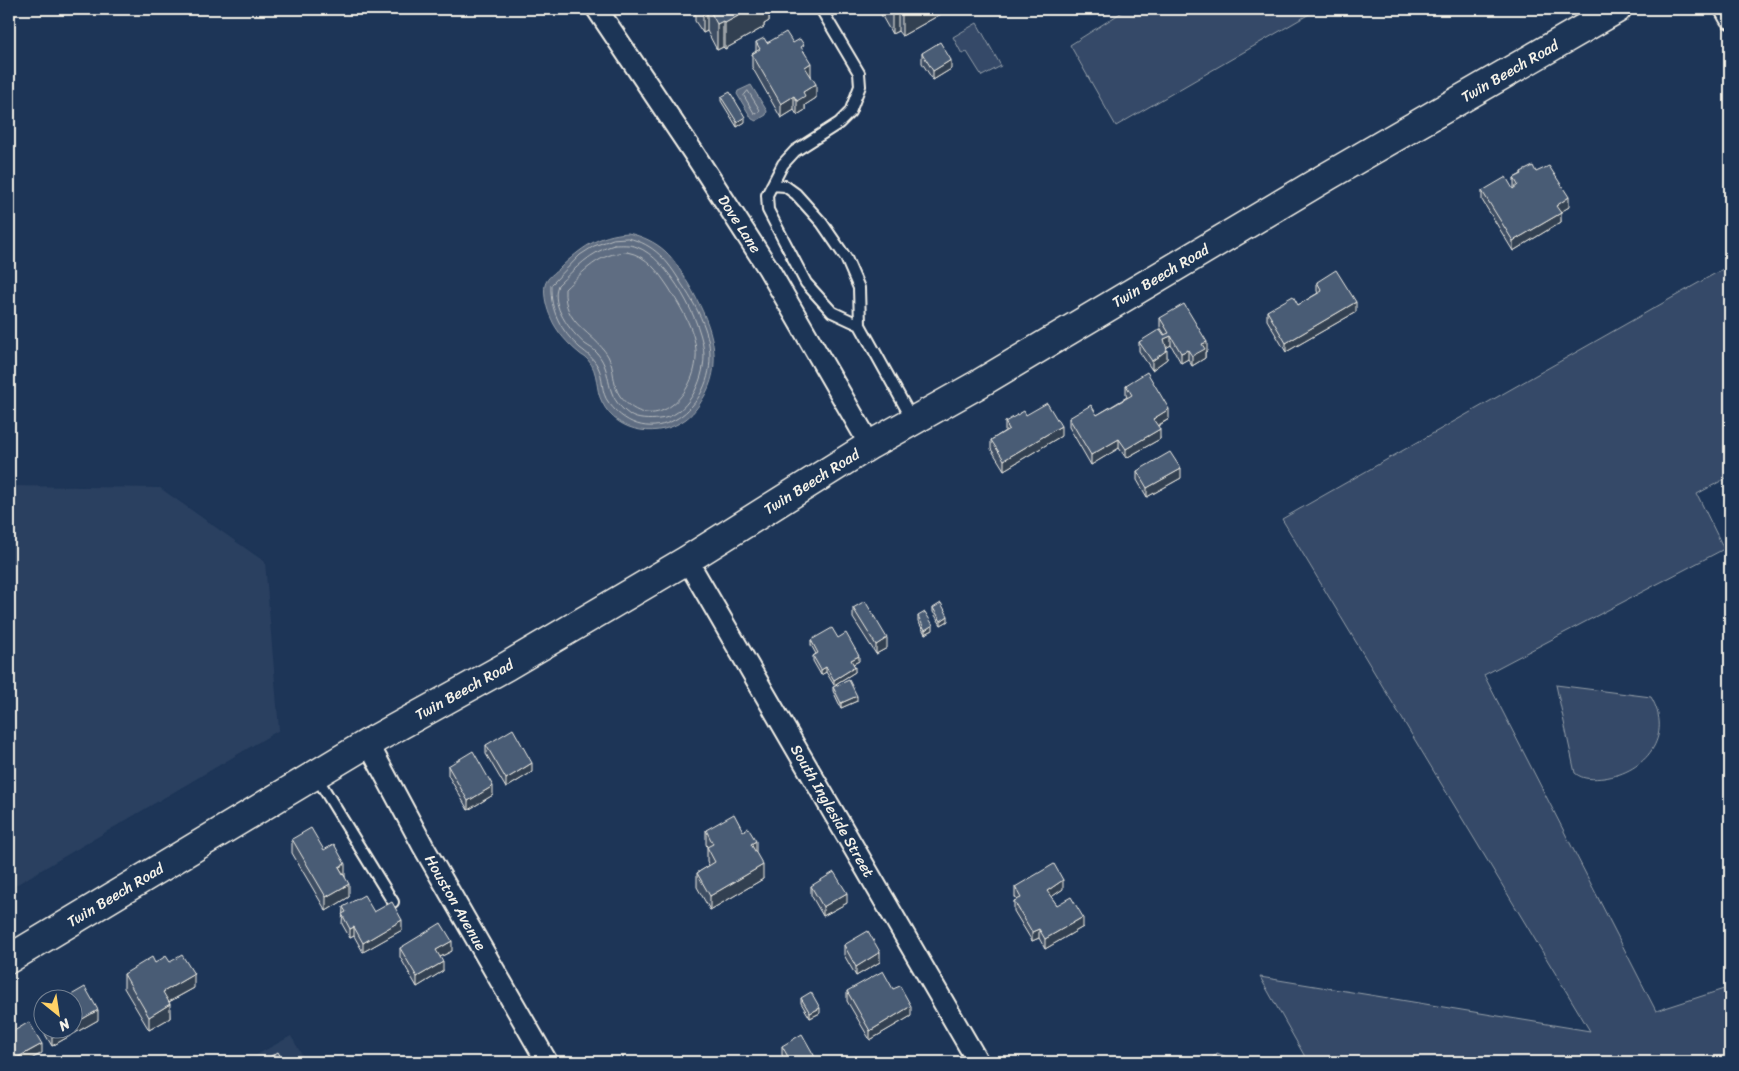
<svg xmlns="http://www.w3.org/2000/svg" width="1739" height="1071" viewBox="0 0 1739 1071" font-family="Sriracha,sans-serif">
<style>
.built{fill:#2a4060}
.green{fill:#354a67;stroke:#949ea8}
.water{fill:#5e6d82;stroke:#9aa2ab}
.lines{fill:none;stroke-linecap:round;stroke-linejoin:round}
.shore{stroke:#b8bcbf;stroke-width:1}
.lane-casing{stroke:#f4f1e8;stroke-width:14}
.street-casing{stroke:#f4f1e8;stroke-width:24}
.secondary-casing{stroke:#f4f1e8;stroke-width:31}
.lane{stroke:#1d3557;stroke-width:10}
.street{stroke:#1d3557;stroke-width:20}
.secondary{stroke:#1d3557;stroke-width:28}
.wall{fill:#3e4e64;stroke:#f4f1e8}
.shaded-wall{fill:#324051;stroke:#f4f1e8}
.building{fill:#485b74;stroke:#f4f1e8}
.labels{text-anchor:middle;stroke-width:4;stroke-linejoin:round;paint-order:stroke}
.street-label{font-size:15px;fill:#f4f1e8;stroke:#1d3557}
</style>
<rect width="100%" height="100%" fill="#1d3557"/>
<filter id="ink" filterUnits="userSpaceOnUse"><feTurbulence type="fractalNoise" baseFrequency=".02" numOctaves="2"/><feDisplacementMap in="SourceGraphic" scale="10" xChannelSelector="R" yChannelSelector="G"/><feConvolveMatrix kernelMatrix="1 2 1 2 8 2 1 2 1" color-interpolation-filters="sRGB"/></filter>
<g filter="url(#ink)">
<!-- built -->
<path class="built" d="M9 486 160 488 265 562 279 730 9 889Z
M291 1036 306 1062H244Z"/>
<!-- green -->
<path class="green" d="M1127 9H1318L1116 126 1070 45Z
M977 23 1001 66 982 76 967 52 962 54 953 37Z
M1730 265V476L1697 494 1724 549 1484 675 1656 1011 1730 987V1062H1308L1260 977 1590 1031 1282 519Z
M1556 685 1651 697C1674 736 1646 772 1604 778 1594 779 1583 780 1575 773Z"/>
<!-- water -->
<path class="water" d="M751 85 767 111 766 115 756 121 752 119 737 94 738 91Z
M628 233C642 236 655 242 665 251 675 260 682 274 689 285 709 320 725 357 705 395 700 404 695 412 686 419 660 438 618 435 602 402 595 389 599 372 588 360 586 357 582 356 579 353 569 345 556 331 551 318 547 310 543 294 545 285 547 277 555 273 560 268 581 248 598 235 628 233Z
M1217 1053 1232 1059 1264 1062H1208Z"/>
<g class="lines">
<!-- shore -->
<path class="shore" d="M748 91 760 110 757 114 754 113 744 96Z
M628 238C654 244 668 261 681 283 695 304 710 330 710 356 711 413 648 454 609 403 600 392 604 378 598 367 593 358 588 354 580 348 561 331 550 311 551 285L580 255 594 246 613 239Z
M614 245C622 245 630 244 637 247 668 258 704 324 704 356 704 381 687 417 659 419 650 420 637 420 630 415 601 394 615 375 597 353 594 349 589 347 585 344 570 331 550 306 558 285 576 268 590 252 614 245Z
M627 252C648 256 658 272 669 288 681 308 698 334 696 358 694 397 652 437 620 396 612 385 615 369 608 356 593 331 563 325 565 289 584 271 599 253 627 252Z"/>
<defs>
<path id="lane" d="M821 9 859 73 860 86 850 112 839 123 795 151 783 164 767 195 768 210 806 283 832 312 860 325
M772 185 785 186 796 194 822 223 846 258 859 288 860 325 912 419
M316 776 393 902"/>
<g id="street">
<path id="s1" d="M597 9 693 152 768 268 870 445"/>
<path d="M1725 9 1730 18"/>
<path id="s2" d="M687 560 978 1062"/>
<path id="s3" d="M368 743 423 846 547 1062"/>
</g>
<g id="secondary">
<path id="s4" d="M9 959 368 743 507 666 687 560 870 445 977 385 1328 176 1617 9"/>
</g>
</defs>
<!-- lane casing -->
<use href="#lane" class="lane-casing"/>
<!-- street casing -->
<use href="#street" class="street-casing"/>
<!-- secondary casing -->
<use href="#secondary" class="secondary-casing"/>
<!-- lane -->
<use href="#lane" class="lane"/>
<!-- street -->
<use href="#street" class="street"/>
<!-- secondary -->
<use href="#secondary" class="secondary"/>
</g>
<!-- wall -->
<path class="wall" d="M693 9H769V21L764 24V27L725 49 723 47 717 50 707 31 703 33 695 21V12Z
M873 9H941V14L902 36 898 31 892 34 879 11 876 13Z
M756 42 793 43 804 51 811 76 816 98 805 105V110L797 115 794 110 781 118 752 67V54L756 51Z
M922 53 951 69 933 80 922 63Z
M721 97 745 122 737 127 721 101Z
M1521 172H1536L1569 207 1560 212 1561 222 1513 251 1482 200V191L1513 189 1514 188V178L1521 174Z
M1317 282 1356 312 1286 352 1267 320V311L1298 305 1318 293 1317 291Z
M1160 318 1207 351 1205 352V358L1192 366 1188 359 1181 363 1171 345 1166 348 1167 359 1152 370 1139 351V342L1165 335 1160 327Z
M1126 385 1169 419 1158 426 1160 439 1126 458 1119 448 1091 465 1069 427V418L1097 415 1127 397 1126 395Z
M1005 422 1061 436 1004 470 991 449V440L1005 431Z
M1137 471 1181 478 1147 497 1137 480Z
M853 608 887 648 876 654 853 618Z
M933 608 948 621 941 625 933 612Z
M918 616 933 630 925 634 918 621Z
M838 638 859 661 853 664 855 672 834 685 826 672 821 675 813 661V656L816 654 811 645V640Z
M833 687 857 701 841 708 833 691Z
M486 745 532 772 506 788 486 754Z
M448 766 493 795 468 810 448 775Z
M706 830 756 852 763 879 710 910 697 887V873L709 866 707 861V847L706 844Z
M292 839 324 850 345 877 349 897 326 911 292 853Z
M811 886 847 903 823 916 811 895Z
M1015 887 1063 889 1051 897 1057 905 1083 927 1045 949 1039 938 1032 941 1014 911V901L1017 900 1015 897Z
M343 907 374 912 402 930 363 952 354 936 350 938 342 924Z
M844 945 880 962 856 976 844 955Z
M400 948 452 951 440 957 443 971 417 987 400 957Z
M170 962 194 988 169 1002 170 1018 149 1030 124 988V974L155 963Z
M847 991 911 1016 870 1040 847 1001Z
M801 998 820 1013 810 1018 801 1003Z
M42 1012V1028H72L98 1020 52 1046 39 1024V1014Z
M782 1046 815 1062H786L782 1055Z"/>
<!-- shaded-wall -->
<path class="shaded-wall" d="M703 9H707V31L703 33Z
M751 9H769V21L764 24V27L725 49V23Z
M876 9H879V11L876 13Z
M892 9H898V31L892 34Z
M906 9H941V14L902 36V11Z
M723 21V47L717 50V24Z
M951 60V69L933 80V71Z
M811 63V76L805 81V67Z
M816 84V98L805 105V110L797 115V101L803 92Z
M794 96V110L781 118V104Z
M745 117V122L737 127V122Z
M1569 197V207L1556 215V206Z
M1561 213V222L1513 251V241Z
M1356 302V312L1286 352V343Z
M1171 336V345L1164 349V339Z
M1207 342V351L1205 352V358L1192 366V356L1202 344Z
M1167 350V359L1152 370V361Z
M1188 350V359L1181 363V353Z
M1169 409V419L1153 428V419Z
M1061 426V436L1004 470V460Z
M1160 429V439L1126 458V449Z
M1119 439V448L1091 465V455Z
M1181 469V478L1147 497V488Z
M948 616V621L941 625V621Z
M933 625V630L925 634V630Z
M887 638V648L876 654V645Z
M859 656V661L851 665V660Z
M826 667V672L821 675V670Z
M855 667V672L834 685V680Z
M857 696V701L841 708V703Z
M532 763V772L506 788V779Z
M493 786V795L468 810V801Z
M756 841V855L751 844Z
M345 864V877L339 867Z
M763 865V879L710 910V896Z
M1063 880V889L1047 900V891Z
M349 884V897L326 911V897Z
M847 893V903L823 916V907Z
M1083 917V927L1045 949V939Z
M402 920V930L363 952V943Z
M354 927V936L350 938V929Z
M1039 929V938L1032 941V932Z
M452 941V951L436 959V950Z
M880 952V962L856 976V967Z
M443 962V971L417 987V977Z
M194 974V988L163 1005V992Z
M170 1004V1018L149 1030V1017Z
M911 1006V1016L870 1040V1031Z
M820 1008V1013L810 1018V1013Z
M98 1010V1020L52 1046V1037L66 1028H72V1025Z
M42 1044V1053L26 1062H10Z
M815 1057V1062H805Z"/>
<!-- building -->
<path class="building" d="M709 9H751L725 23 723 21 717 24Z
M786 32 793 43 800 39 804 45 801 47 811 63 805 67 816 84 803 92 805 96 797 101 794 96 781 104 752 54 760 49 756 42 764 38 767 43Z
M940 42 951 60 933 71 922 53Z
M730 92 745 117 737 122 721 97Z
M1533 166 1536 172 1549 166 1569 197 1556 206 1561 213 1513 241 1482 191 1506 177 1513 189 1518 185 1514 178 1522 174 1521 172Z
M1336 270 1356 302 1286 343 1267 311 1293 296 1298 305 1322 291 1317 282Z
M1184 304 1207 342 1202 344 1205 349 1192 356 1188 350 1181 353 1171 336 1164 339 1167 350 1152 361 1139 342 1160 329 1164 335 1169 333 1160 318Z
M1147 372 1169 409 1153 419 1160 429 1126 449 1119 439 1091 455 1069 418 1091 405 1097 415 1132 395 1126 385Z
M1047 403 1061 426 1004 460 991 440 1009 429 1005 422 1024 411 1026 415Z
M1170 452 1181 469 1147 488 1137 471Z
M865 601 887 638 876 645 853 608Z
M941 603 948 616 941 621 933 608Z
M925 612 933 625 925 630 918 616Z
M832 628 838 638 846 633 859 656 851 660 855 667 834 680 826 667 821 670 813 656 818 653 811 640Z
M849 680 857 696 841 703 833 687Z
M513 729 532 763 506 779 486 745Z
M473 751 493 786 468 801 448 766Z
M734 814 743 831 748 828 756 841 751 844 763 865 710 896 697 873 715 862 707 847 713 844 706 830Z
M311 828 324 850 334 844 345 864 339 867 349 884 326 897 292 839Z
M1054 864 1063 880 1047 891 1057 905 1071 897 1083 917 1045 939 1039 929 1032 932 1014 901 1021 898 1015 887Z
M834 872 847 893 823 907 811 886Z
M364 895 374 912 392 902 402 920 363 943 354 927 350 929 342 914 346 912 343 907Z
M441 923 452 941 436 950 443 962 417 977 400 948Z
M868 931 880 952 856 967 844 945Z
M182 955 194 974 163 992 170 1004 149 1017 124 974 152 957 155 963 166 956 170 962Z
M883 971 893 989 900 986 911 1006 870 1031 847 991Z
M85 987 98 1010 72 1025V998H66Z
M811 992 820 1008 810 1013 801 998Z
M42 1012V1020L39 1014Z
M29 1022 42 1044 9 1062V1034Z
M47 1028H66L52 1037Z
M802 1034 815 1057 805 1062H791L782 1046Z
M278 1052 284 1062H261Z"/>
</g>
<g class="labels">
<!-- street labels -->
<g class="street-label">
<text dy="5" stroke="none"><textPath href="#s4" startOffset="1744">Twin Beech Road</textPath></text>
<text dy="5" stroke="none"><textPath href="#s1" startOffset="258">Dove Lane</textPath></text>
<text dy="5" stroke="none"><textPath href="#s4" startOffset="1339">Twin Beech Road</textPath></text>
<text dy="5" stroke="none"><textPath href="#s4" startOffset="934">Twin Beech Road</textPath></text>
<text dy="5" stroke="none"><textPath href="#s4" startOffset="529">Twin Beech Road</textPath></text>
<text dy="5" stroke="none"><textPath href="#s2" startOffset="290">South Ingleside Street</textPath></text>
<text dy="5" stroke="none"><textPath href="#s4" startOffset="124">Twin Beech Road</textPath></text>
<text dy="5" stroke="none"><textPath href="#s3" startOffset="182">Houston Avenue</textPath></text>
</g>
</g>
<!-- margin -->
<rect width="1739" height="1071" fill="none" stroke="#1d3557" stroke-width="30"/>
<rect x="15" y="15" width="1709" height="1041" fill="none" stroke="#f4f1e8" stroke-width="2" filter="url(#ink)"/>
<!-- north arrow -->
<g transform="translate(58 1014) rotate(150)"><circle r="24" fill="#1d3557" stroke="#738091"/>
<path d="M0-4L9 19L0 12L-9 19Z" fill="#ffd166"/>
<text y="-8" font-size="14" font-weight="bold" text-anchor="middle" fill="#f4f1e8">N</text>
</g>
</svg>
